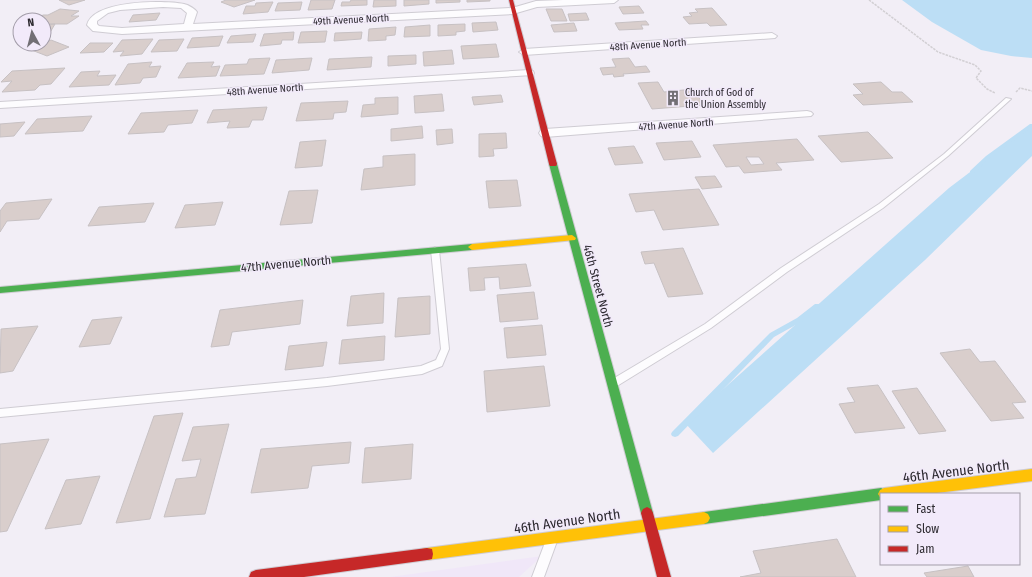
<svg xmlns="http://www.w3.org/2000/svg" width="1032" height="577" viewBox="0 0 1032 577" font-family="'Fira Sans Condensed',sans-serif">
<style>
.built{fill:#f0e7f8}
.water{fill:#bcdef5}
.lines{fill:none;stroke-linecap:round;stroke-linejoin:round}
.stream{fill:#bcdef5;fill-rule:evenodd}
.building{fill:#d9cecc;stroke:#c7c1c3;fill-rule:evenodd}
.lane-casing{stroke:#cfccd3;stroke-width:2}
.street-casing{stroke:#cfccd3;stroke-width:2}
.fast-casing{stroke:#cfccd3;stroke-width:2}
.slow-casing{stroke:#cfccd3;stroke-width:2}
.jam-casing{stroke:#cfccd3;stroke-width:2}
.path{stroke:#d2cfd3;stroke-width:1.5;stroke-dasharray:2.5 1;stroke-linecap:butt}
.lane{fill:#fdfcfe;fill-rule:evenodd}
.street{fill:#fdfcfe;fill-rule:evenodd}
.fast{fill:#4caf50;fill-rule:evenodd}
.slow{fill:#ffc107;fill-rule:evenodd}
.jam{fill:#c62828;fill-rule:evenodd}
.labels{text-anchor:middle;stroke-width:3;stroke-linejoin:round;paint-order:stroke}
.far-street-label{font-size:10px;fill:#2d2a30;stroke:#f2eafa}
.far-poi-label{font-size:10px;fill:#2d2a30;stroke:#f2eafa;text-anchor:start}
.street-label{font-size:12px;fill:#2d2a30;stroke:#f2eafa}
.near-street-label{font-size:14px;fill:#2d2a30;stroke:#f2eafa}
</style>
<rect width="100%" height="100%" fill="#f2eef6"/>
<!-- built -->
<path class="built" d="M542 556 519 577H390Z"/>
<!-- water -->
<path class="water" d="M902 0H1032V58L1011 56 981 50 932 22Z
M1032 125V156L925 260 713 453 685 423 949 188Z"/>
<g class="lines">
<!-- stream -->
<path class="stream" d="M1030 124H1032V127L990 158 974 173H970V171L986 156Z
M815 304H819L820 306 801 322 774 337 678 436 675 437 672 436 671 434 672 432 770 333 797 318Z"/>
</g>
<!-- building -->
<path class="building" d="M59 0H85L69 5Z
M226 0H255L234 7 221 2Z
M311 0H335L332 9 308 10Z
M351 0H367V5L341 6 342 2H350Z
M374 0H396V6L373 7Z
M404 0H429V4L404 6Z
M436 0H460V2L436 3Z
M467 0H490V1L467 2Z
M273 2 268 12 243 14 246 6H255L256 3Z
M302 2 300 10 275 11 278 3Z
M639 6 644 13 623 14 619 7Z
M712 8 727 25 710 26 707 23 689 24 683 17 692 16 689 13 698 12 695 9Z
M60 9 79 11 71 16H79L67 24H44V20H35L43 15H48Z
M546 9H562L567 21H551Z
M160 13 156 20 129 22 133 15Z
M586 13 589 20 570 21 568 14Z
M646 21 649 25H641L643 29 619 30 615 23Z
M496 22 498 30 473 32 472 23Z
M574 23 577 31 554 32 551 25Z
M55 24 45 41H44V25Z
M465 24V31L456 32V35L438 36V25Z
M430 25V36L404 37 405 27Z
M396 27 395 35 386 36V40L368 41 369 29Z
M327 31 325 42 298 43 301 32Z
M294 32 293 40H282L281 44 260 46 264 34Z
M362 32 361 39 334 41 335 33Z
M256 34 253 42 227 43 231 36Z
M223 36 219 46 187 48 192 38Z
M153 39 142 54 120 56 124 51 113 52 122 40Z
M184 39 177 51 151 52 159 40Z
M51 40 69 47 47 56 29 49Z
M90 43H113L104 52 80 53Z
M496 44 499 57 463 59 461 46Z
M452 50 454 64 424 66 423 52Z
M416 55V64L388 66V56Z
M372 57 371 67 327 70 329 59Z
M270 58 264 74 220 76 225 65 247 64 249 59Z
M312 58 309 70 272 73 276 60Z
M629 58 635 67 646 66 650 72 623 74 624 76 614 77 613 74 603 75 600 68 616 67 612 59Z
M152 62 149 67 161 66 156 77 143 78 140 83 115 85 128 64Z
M214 62 211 67 220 66 216 76 178 78 187 63Z
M65 68 51 84 40 85 35 90 2 92 12 81 1 82 12 71Z
M100 71 97 76 116 75 109 85 69 87 81 72Z
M658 82 664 92 693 89 704 105 652 109 638 83Z
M881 82 892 92H902L913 102 863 105 853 95 863 94 853 84Z
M442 94 444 111 415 113 414 96Z
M501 95 503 102 474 105 472 97Z
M398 97V114L361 117 363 105 375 104V98Z
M348 101 346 112 334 113 333 119 296 121 301 103Z
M267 107 263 120H252L249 127 227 128 230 121 207 123 213 110Z
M198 110 192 123 168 125 164 132 128 134 141 113Z
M92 116 83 131 25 134 37 119Z
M25 122 14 136 0 137V124Z
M422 126 423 138 391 141V129Z
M452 129 453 143 437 145 436 130Z
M868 132 893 158 841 162 818 136Z
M506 133 507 148 493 149 494 156 479 157V134Z
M797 139 814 160 776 163 782 170 744 173 739 166 726 167 713 145ZM746 157H759L764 164 751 165Z
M326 140 322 166 295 168 300 142Z
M692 141 701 157 664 160 656 143Z
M634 146 643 163 615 165 608 148Z
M415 154V185L361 190 364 169 383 167V156Z
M715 176 722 187 702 189 695 177Z
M517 180 521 206 489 208 486 181Z
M699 189 719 225 663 230 654 210 636 212 629 194Z
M318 190 312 223 280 225 289 191Z
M52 199 39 219 7 221 0 232V211L6 203Z
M223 202 215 225 175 228 185 205Z
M154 203 145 222 88 226 99 207Z
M683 248 703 294 668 297 654 263 645 264 641 252Z
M526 264 531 286 500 289 499 277 484 278 485 290 470 291 468 268Z
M534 292 538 319 500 322 497 295Z
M384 293 383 323 347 326 351 296Z
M430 296V334L395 337 398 298Z
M303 300 300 324 232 332 229 345 211 347 220 310Z
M122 317 110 344 79 347 92 320Z
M542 325 546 355 507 358 504 328Z
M38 326 13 371 0 373 1 329Z
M385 336 384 360 339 364 342 340Z
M327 342 323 366 285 370 289 346Z
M970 349 980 362 995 361 1026 402 1012 403 1024 418 991 421 940 353Z
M544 366 550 406 487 412 484 371Z
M878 385 905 428 855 433 839 404 855 402 847 388Z
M917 388 946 431 919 434 892 391Z
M183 413 150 519 116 523 154 416Z
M229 424 205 514 164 517 176 479 196 477 201 459 182 461 193 427Z
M49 439 7 531 0 532V444Z
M351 442 349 463 312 466 308 488 251 493 261 449Z
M413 444 411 479 362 483 365 448Z
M100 476 81 524 45 529 66 480Z
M837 539 856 577H740L761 573 753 551Z
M968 566 974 577H927L924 573Z"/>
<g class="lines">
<defs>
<path id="lane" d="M1006 98 1011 99 948 156 883 208 787 272 711 328 617 386 614 387 611 386 609 383 611 380 705 324 781 268 879 204 944 154Z
M435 247 439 250 449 349 442 366 422 374 327 386 0 417V409L327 378 421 366 436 360 441 349 431 250Z
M550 538 554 540 556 544 544 577H532L546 540Z"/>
<path id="street" d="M563 0H618L614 3 537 7 513 14 122 34 93 31 87 25C93 0 163 0 184 4 188 5 194 8 197 12L193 24 512 8 536 1ZM163 7 181 8 187 13 184 24 122 28 99 26 97 24V21L108 13 120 10Z
M772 33 777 36 775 38 524 55 519 52 524 49Z
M529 70 533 71 534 73 533 75 0 108V102Z
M807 111 811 112 813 114 811 116 545 137 541 136 539 133 541 130 545 129Z"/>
<path id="fast" d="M550 162H556L557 164 653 513 651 517 647 519 643 517 641 513 549 164Z
M472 244 476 247 472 250 0 293V287Z
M881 488 885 490 887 494H881V500L704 524 700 522 698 518 700 514 704 512Z"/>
<path id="slow" d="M572 235 576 238 575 240 472 250 468 247 472 244Z
M1032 469V481L929 494H881V499L878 494 880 490 884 488Z
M704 512 708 514 710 518 708 522 704 524 427 560 422 559 421 554 422 549 427 548Z"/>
<path id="jam" d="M509 0H513L557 164 556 166H550L549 164Z
M647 507 651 509 653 513 671 577H657L641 513 643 509Z
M427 548 432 549 433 554 432 559 427 560 304 577H249L251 572 256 570Z"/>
</defs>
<!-- lane casing -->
<use href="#lane" class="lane-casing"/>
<!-- street casing -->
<use href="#street" class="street-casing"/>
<!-- fast casing -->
<use href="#fast" class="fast-casing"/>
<!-- slow casing -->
<use href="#slow" class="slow-casing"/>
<!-- jam casing -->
<use href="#jam" class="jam-casing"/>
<!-- path -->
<path class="path" d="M869 0 938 52 975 65 981 71 976 78 987 89 995 93
M1016 92 1020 88 1032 91"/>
<!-- lane -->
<use href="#lane" class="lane"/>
<!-- street -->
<use href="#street" class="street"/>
<!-- fast -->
<use href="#fast" class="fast"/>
<!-- slow -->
<use href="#slow" class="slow"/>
<!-- jam -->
<use href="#jam" class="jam"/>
</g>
<!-- icons -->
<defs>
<symbol id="building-bare" viewBox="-9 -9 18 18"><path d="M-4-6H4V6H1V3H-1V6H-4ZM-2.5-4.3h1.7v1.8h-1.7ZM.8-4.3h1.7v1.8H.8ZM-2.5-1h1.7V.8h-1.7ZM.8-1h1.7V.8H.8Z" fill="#726f75" stroke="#f2eafa" stroke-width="2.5" paint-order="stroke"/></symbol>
</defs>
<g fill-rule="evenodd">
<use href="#building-bare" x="662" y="87" width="22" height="22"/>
</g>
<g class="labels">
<!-- far-street labels -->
<g class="far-street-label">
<text transform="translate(351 19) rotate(-3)" y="4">49th Avenue North</text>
<text transform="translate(648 44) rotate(-4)" y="4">48th Avenue North</text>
<text transform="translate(265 89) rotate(-4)" y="4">48th Avenue North</text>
<text transform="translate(676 124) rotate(-4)" y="4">47th Avenue North</text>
</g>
<!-- far-poi labels -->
<g class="far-poi-label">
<text x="685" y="96">Church of God of<tspan x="685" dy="12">the Union Assembly</tspan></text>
</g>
<!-- street labels -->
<g class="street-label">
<text transform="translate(286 264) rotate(-5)" y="4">47th Avenue North</text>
<text transform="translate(598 286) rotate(75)" y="4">46th Street North</text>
</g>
<!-- near-street labels -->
<g class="near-street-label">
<text transform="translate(956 471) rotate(-7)" y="5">46th Avenue North</text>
<text transform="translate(567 521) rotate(-8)" y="5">46th Avenue North</text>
</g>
</g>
<!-- legend -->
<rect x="880" y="493" width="140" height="72" fill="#f2eafa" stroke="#a39da9"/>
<rect x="888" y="506" width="20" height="6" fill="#4caf50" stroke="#a39da9"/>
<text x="916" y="513" font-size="12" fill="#2d2a30">Fast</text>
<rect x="888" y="526" width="20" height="6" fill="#ffc107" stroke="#a39da9"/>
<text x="916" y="533" font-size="12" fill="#2d2a30">Slow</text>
<rect x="888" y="546" width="20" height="6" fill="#c62828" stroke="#a39da9"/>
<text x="916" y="553" font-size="12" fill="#2d2a30">Jam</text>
<!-- north arrow -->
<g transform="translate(32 32) rotate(353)"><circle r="19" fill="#f2eafa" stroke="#a39da9"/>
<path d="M0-3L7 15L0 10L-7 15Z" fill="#726f75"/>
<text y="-6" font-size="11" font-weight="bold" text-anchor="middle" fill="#2d2a30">N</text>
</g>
</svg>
